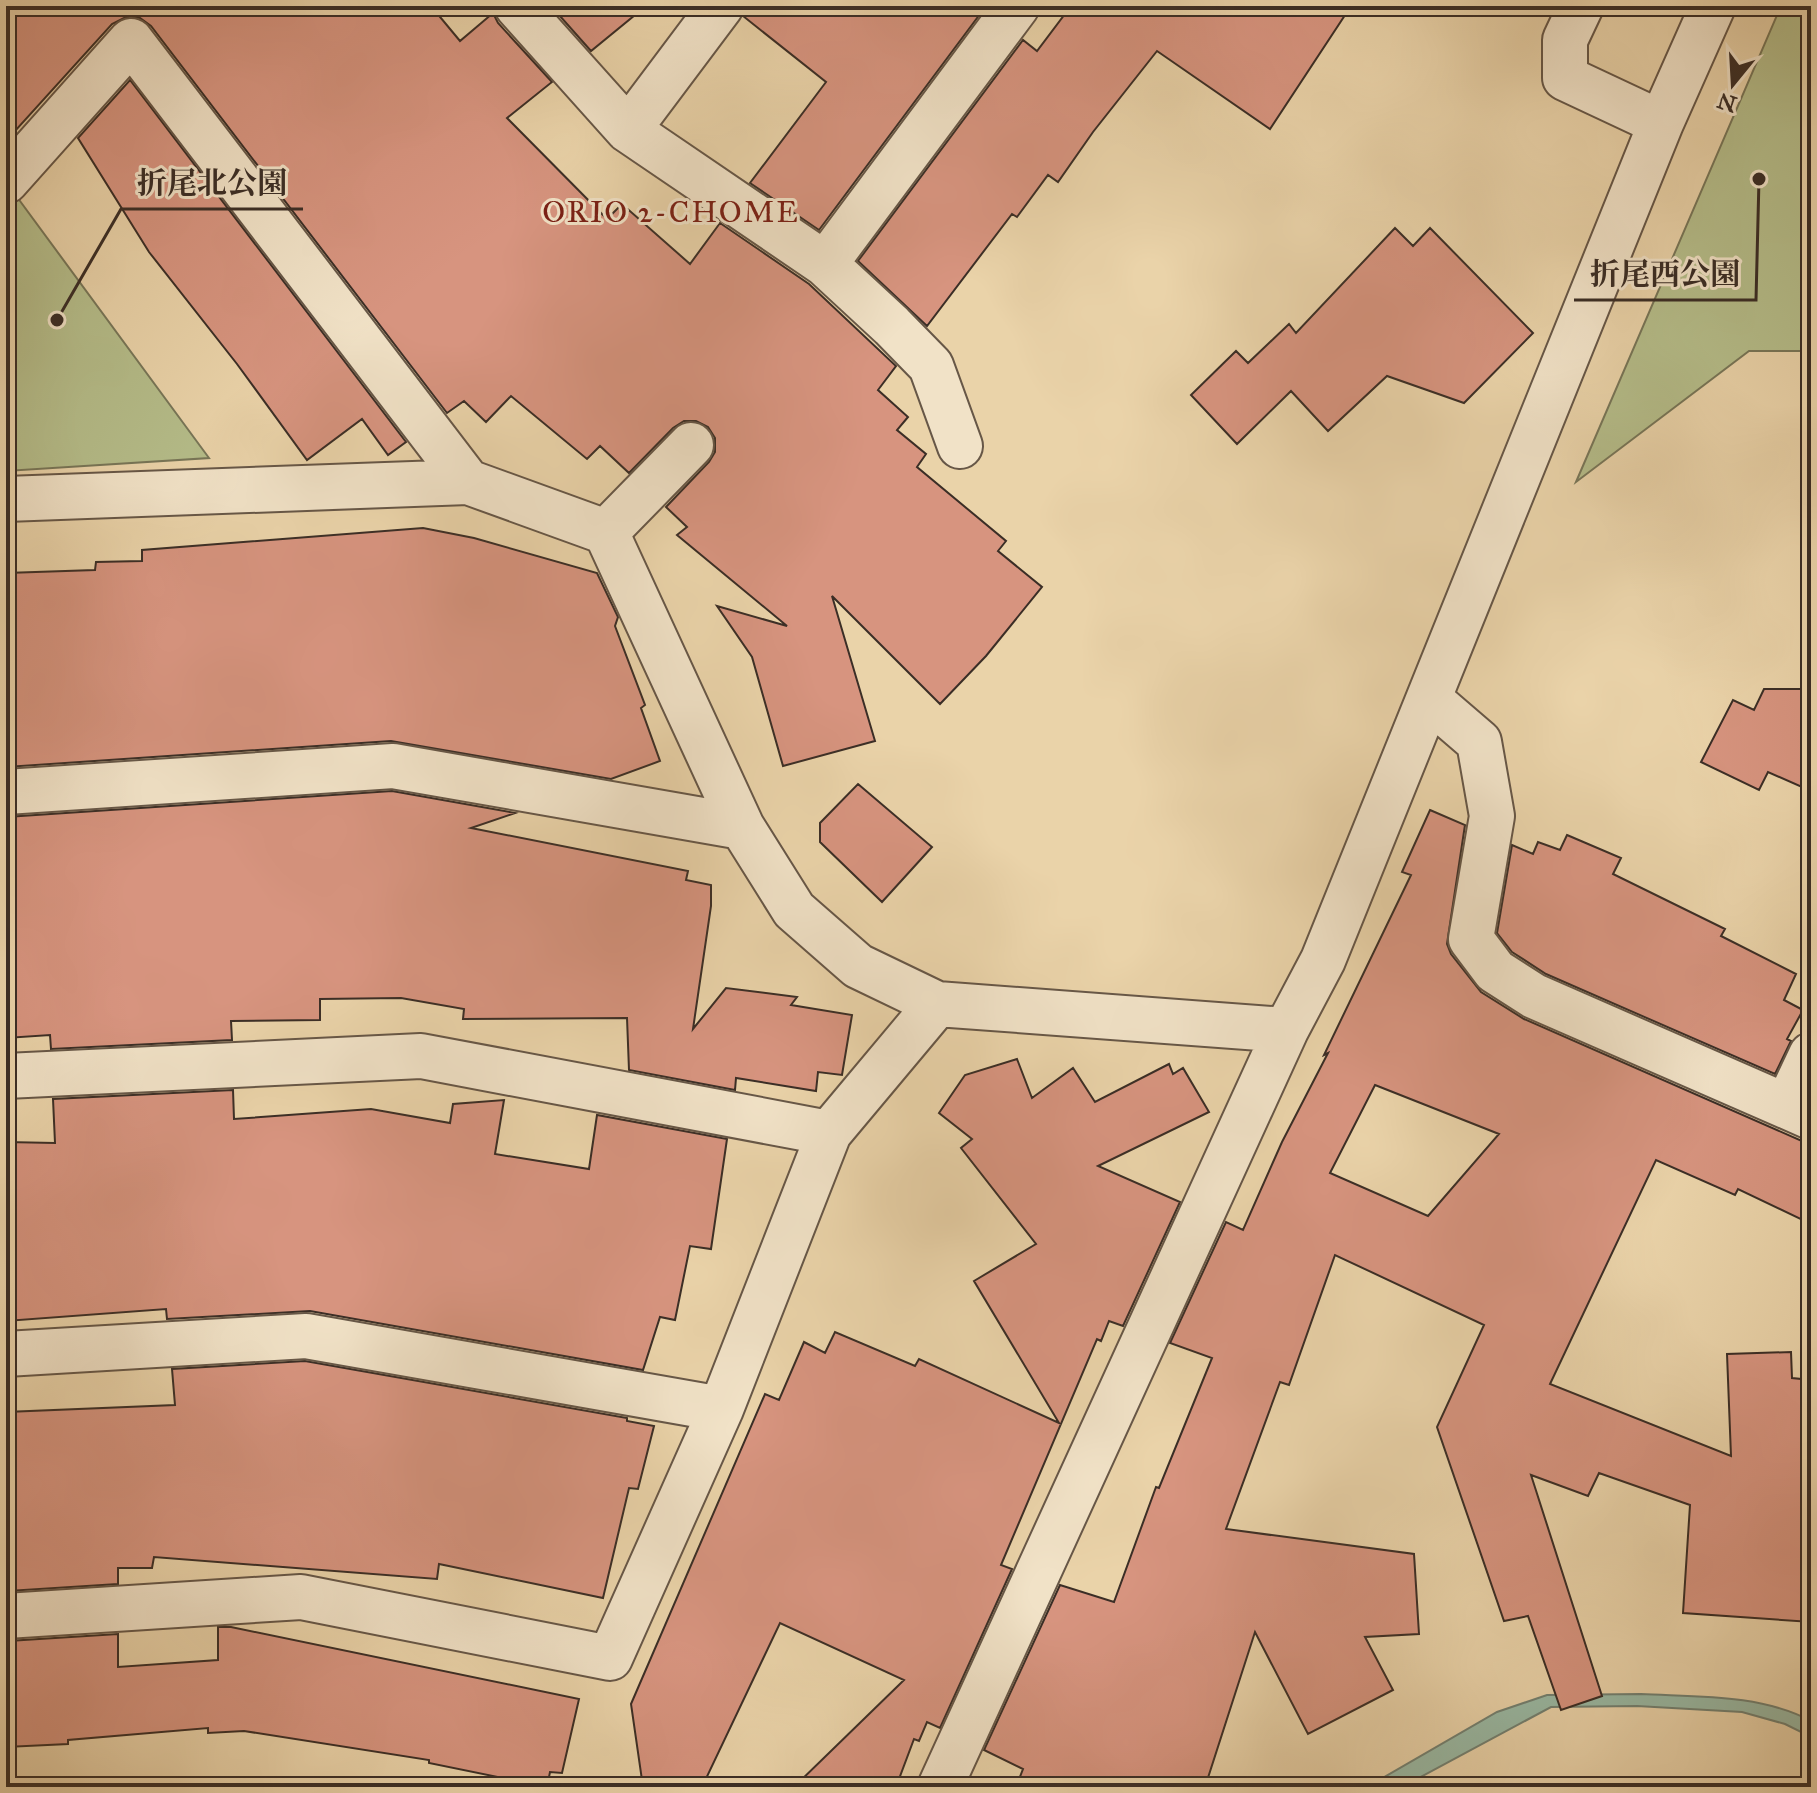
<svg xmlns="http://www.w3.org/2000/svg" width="1817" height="1793" viewBox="0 0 1817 1793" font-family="'IM FELL Great Primer','Noto Serif JP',serif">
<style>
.green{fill:#b5bd8a;stroke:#787658;stroke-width:2}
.water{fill:#99b9a4;stroke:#738172;stroke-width:2}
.building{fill:#d7947f;stroke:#3b2e26;stroke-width:2;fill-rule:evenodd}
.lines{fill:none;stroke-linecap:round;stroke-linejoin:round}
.minor-casing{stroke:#675747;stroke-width:48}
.minor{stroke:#f1e2c7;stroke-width:44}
.labels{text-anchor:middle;stroke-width:6;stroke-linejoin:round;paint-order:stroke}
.neighbourhood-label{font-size:30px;letter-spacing:2px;fill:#7a1f14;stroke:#f1e2c7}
.leader{fill:none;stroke:#3b2e26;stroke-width:3}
.callout-dot{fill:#3b2e26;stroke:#f1e2c7;stroke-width:3}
.callout-label{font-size:30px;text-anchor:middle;font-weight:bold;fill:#3b2e26;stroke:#f1e2c7;stroke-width:6;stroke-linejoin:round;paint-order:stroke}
</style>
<rect width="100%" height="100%" fill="#ead3a9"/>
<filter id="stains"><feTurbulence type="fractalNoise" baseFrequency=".0025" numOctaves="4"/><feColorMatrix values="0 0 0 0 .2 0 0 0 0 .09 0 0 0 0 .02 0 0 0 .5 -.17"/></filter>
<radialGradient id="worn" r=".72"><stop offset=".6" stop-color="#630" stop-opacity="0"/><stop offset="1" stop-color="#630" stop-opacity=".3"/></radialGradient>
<!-- green -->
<path class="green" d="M1781 6H1811V351H1749L1576 482Z
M6 182 209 458 6 471Z"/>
<!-- water -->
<path class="water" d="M1641 1694C1698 1697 1760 1694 1811 1721V1737L1785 1724 1742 1712 1637 1706 1551 1707 1402 1787H1367L1497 1712 1547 1695Z"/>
<!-- building -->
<path class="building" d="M6 6H431L460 41 493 13 498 23 552 82 507 118 607 219 622 204 690 264 720 223 809 284 896 366 878 390 908 417 897 430 926 454 917 467 1006 541 998 551 1042 587 986 656 940 704 832 596 875 741 783 766 752 657 717 606 787 626 677 535 687 527 666 507 709 462 715 452V438L708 427 696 421H684L673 428 629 473 600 446 587 459 511 396 486 422 464 401 447 413 151 26 140 18 126 17 112 24 6 141Z
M551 6H646L591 51Z
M746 6H977L983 10 819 230 750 183 826 82 743 16Z
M1071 6H1351L1270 129 1157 51 1093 132 1058 182 1048 175 1017 217 1012 214 927 326 858 261 1023 40 1037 51Z
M130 80 406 442 388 455 362 419 307 460 237 364 149 252 78 138Z
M1395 228 1413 246 1430 228 1533 333 1464 403 1387 376 1328 431 1291 391 1237 444 1191 395 1236 351 1248 363 1289 324 1296 333Z
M423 528 474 538 597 573 618 617 615 626 645 705 641 708 660 761 611 779 391 741 6 767V573L95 570 96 562 142 561V550Z
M1764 689H1811V791L1768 772 1759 790 1701 762 1733 700 1754 710Z
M858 784 932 847 882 902 820 842V823Z
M392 791 515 813 471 828 688 871 686 880 711 885V906L693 1029 726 988 797 997 791 1005 852 1015 842 1075 818 1072 816 1091 736 1078 735 1090 629 1070 627 1018 463 1019 464 1009 401 998 320 999V1020L231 1021 232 1040 51 1049 50 1035 6 1038V817Z
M1430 810 1465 825 1447 944 1451 954 1481 992 1524 1019 1811 1145V1224L1738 1189 1735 1195 1656 1160 1550 1384 1731 1456 1727 1354 1791 1352 1792 1378 1811 1380V1622L1683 1613 1690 1505 1599 1473 1588 1496 1531 1475 1602 1696 1561 1710 1528 1616 1504 1621 1437 1427 1484 1325 1335 1255 1289 1385 1280 1382 1226 1529 1414 1554 1419 1634 1365 1637 1393 1690 1308 1734 1255 1632 1205 1787H1016L1023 1769 984 1750 1060 1585 1114 1602 1156 1487 1159 1488 1212 1358 1170 1343 1226 1222 1243 1230 1282 1142 1328 1053 1324 1055 1411 875 1402 872ZM1375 1085 1499 1134 1428 1216 1330 1173Z
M1567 835 1621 858 1613 874 1725 929 1721 936 1796 974 1784 1000 1803 1010 1787 1039 1791 1041 1775 1074 1546 974 1512 952 1497 933 1512 845 1533 854 1538 842 1560 850Z
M1017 1059 1032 1098 1073 1068 1095 1102 1169 1064 1173 1074 1183 1068 1209 1112 1098 1166 1180 1202 1123 1326 1109 1321 1101 1341 1097 1339 1001 1565 1012 1569 940 1728 927 1722 919 1741 914 1739 896 1787H794L904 1680 780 1623 702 1787H643L631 1704 765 1394 779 1400 804 1342 825 1353 835 1332 915 1366 919 1359 1059 1423 974 1281 1036 1244 961 1148 972 1139 939 1113 965 1075Z
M233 1090 234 1119 371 1109 450 1123 453 1104 504 1100 495 1154 589 1169 597 1115 727 1139 711 1249 690 1246 675 1320 660 1317 643 1370 310 1311 167 1319 166 1309 6 1321V1142L55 1143 53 1099Z
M305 1361 627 1418V1421L654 1426 638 1489 629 1488 603 1598 439 1564 437 1579 154 1557 152 1568H118V1584L8 1591 6 1412 175 1405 172 1369Z
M218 1627H231L579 1699 562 1773 550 1772 547 1787 429 1763V1760L244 1731 208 1733V1728L68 1740V1744L6 1747 8 1641 118 1634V1667L218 1660Z"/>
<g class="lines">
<defs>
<path id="minor" d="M517 6 628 130 825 264 892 326 931 366 960 446
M1581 6 1565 40V78L1661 123
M628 130 721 6
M6 181 131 41 468 482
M825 264 1017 6
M6 499 468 482 606 532 742 827 794 910 858 966 937 1004 1286 1030
M606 532 691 445
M1429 699 1479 742 1492 816 1471 939 1495 971 1534 996 1811 1117
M6 792 393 766 742 827
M6 1076 421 1056 829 1133
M1787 1106 1811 1055
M6 1354 306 1336 721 1409
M6 1616 301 1597 610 1658 721 1409 829 1133 937 1004
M940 1787 1286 1030 1323 960 1661 123 1713 6"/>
</defs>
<!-- minor casing -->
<use href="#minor" class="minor-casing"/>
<!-- minor -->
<use href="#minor" class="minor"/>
</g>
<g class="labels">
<!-- neighbourhood labels -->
<g class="neighbourhood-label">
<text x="671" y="222">ORIO 2-CHOME</text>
</g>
</g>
<!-- callouts -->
<path class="leader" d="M57 320L121 209H303M1759 179L1756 300H1574"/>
<g class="callout-dot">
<circle cx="57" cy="320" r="8"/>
<circle cx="1759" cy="179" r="8"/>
</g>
<g class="callout-label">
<text x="212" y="193">折尾北公園</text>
<text x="1665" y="284">折尾西公園</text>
</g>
<!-- margin -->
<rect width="1817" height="1793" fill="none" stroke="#ead3a9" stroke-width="32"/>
<rect x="8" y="8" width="1801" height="1777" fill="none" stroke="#3b2e26" stroke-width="4"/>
<rect x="16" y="16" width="1785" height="1761" fill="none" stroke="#3b2e26" stroke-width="2"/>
<!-- north arrow -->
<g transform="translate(1733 84) rotate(198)" stroke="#f1e2c7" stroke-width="6" paint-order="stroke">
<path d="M0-6L14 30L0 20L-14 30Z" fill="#3b2e26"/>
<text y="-12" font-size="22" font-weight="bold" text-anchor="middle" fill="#3b2e26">N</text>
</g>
<rect width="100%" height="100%" filter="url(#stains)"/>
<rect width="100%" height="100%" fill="url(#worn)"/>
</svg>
